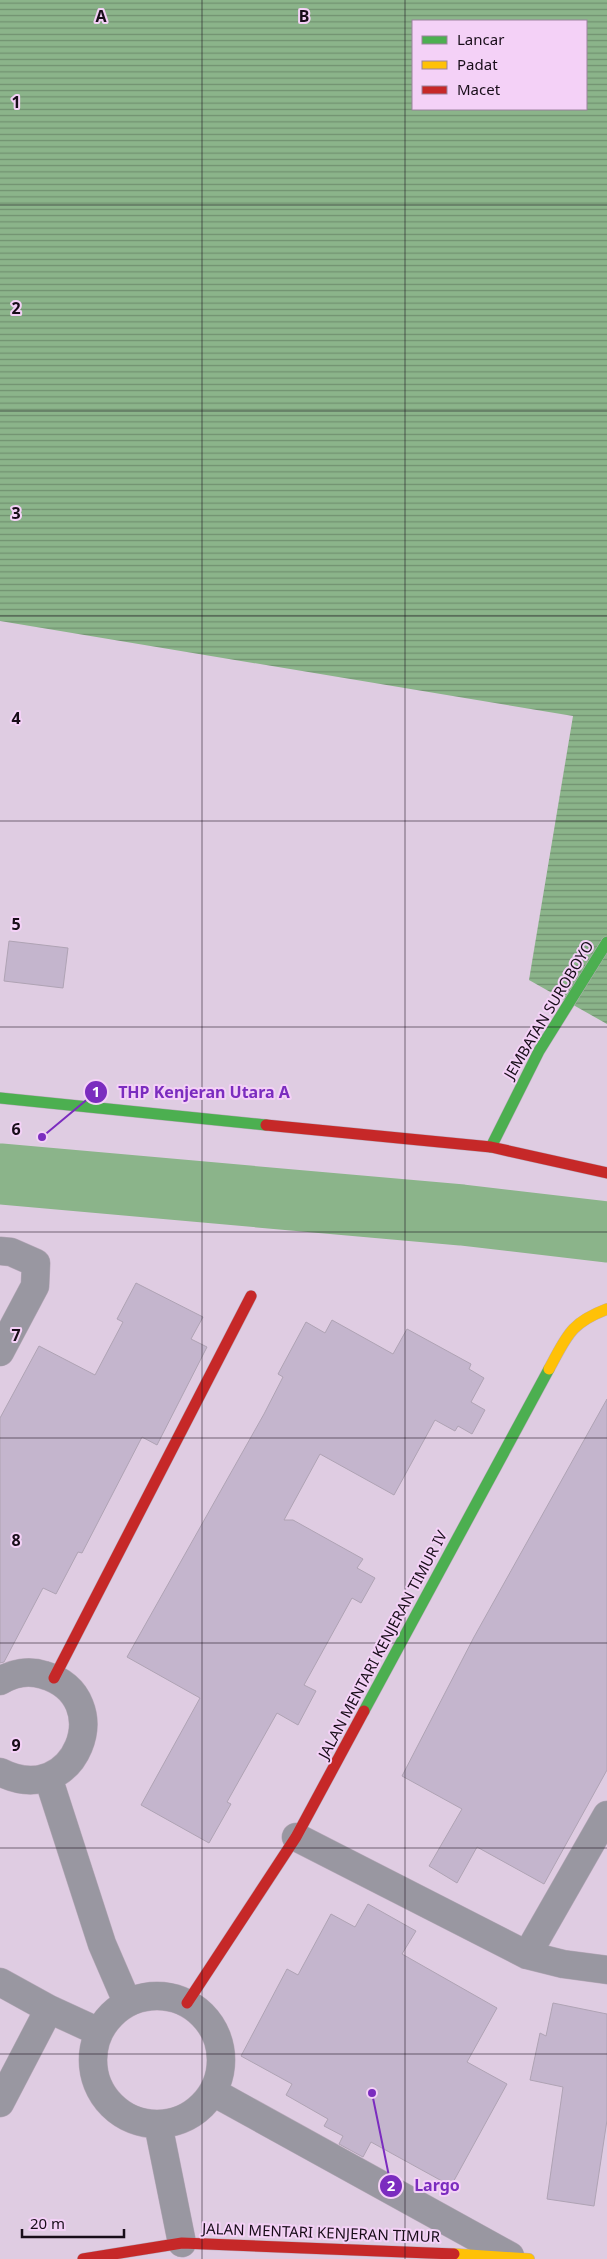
<svg xmlns="http://www.w3.org/2000/svg" width="607" height="2259" viewBox="0 0 607 2259" font-family="'Noto Sans',sans-serif">
<style>
.water{fill:url(#water-rules);fill-rule:evenodd}
.lines{fill:none;stroke-linecap:round;stroke-linejoin:round}
.river{stroke:#8bb48a;stroke-width:61}
.building{fill:#c4b5cd;stroke:#afa3b4}
.street-casing{stroke:#baabbc;stroke-width:29}
.fast-casing{stroke:#baabbc;stroke-width:12}
.slow-casing{stroke:#baabbc;stroke-width:12}
.jam-casing{stroke:#baabbc;stroke-width:12}
.street{stroke:#9997a1;stroke-width:28}
.fast{stroke:#4caf50;stroke-width:11}
.slow{stroke:#ffc107;stroke-width:11}
.jam{stroke:#c62828;stroke-width:11}
.grid{fill:none;stroke:#180d19;stroke-width:1;stroke-opacity:0.55}
.labels{text-anchor:middle;stroke-width:4;stroke-linejoin:round;paint-order:stroke}
.street-label{font-size:15px;fill:#180d19;stroke:#f4d1f7}
.grid-label{font-size:16px;text-anchor:middle;font-weight:bold;fill:#180d19;stroke:#f4d1f7;stroke-width:4;stroke-linejoin:round;paint-order:stroke}
.leader{fill:none;stroke:#7b2cbf;stroke-width:2}
.callout-dot{fill:#7b2cbf;stroke:#f4d1f7;stroke-width:2}
.mark-label{font-size:15px;text-anchor:middle;font-weight:bold;fill:#fff}
.callout-label{font-size:16px;text-anchor:middle;font-weight:bold;fill:#7b2cbf;stroke:#f4d1f7;stroke-width:4;stroke-linejoin:round;paint-order:stroke}
</style>
<defs>
<pattern id="water-rules" width="6" height="5" patternUnits="userSpaceOnUse" patternTransform="scale(1.25)"><rect width="6" height="5" fill="#8bb48a"/><path d="M0 2.5h6" fill="none" stroke="#719170"/></pattern>
</defs>
<rect width="100%" height="100%" fill="#dfcce2"/>
<!-- water -->
<path class="water" d="M0 0H607V1024L529 980 573 716 0 621ZM413 21H586V109H413Z"/>
<g class="lines">
<!-- river -->
<path class="river" d="M0 1174 462 1215 607 1232"/>
</g>
<!-- building -->
<path class="building" d="M9 941 68 948 63 988 4 981Z
M136 1283 203 1317 191 1339 207 1347 157 1445 142 1437 82 1553 78 1552 56 1594 43 1588 4 1662 0 1663V1418L39 1346 95 1375 123 1322 117 1319Z
M332 1320 393 1354 407 1329 471 1364 469 1369 484 1378 471 1402 485 1410 472 1434 458 1426 455 1431 435 1420 394 1495 320 1454 284 1520H293L363 1559 357 1568 375 1578 361 1603 352 1598 304 1685 316 1691 298 1725 277 1713 227 1802 231 1804 209 1843 141 1805 200 1698 127 1657 264 1414 283 1377 278 1374 306 1322 325 1333Z
M607 1399V1770L544 1884 477 1847 457 1883 429 1866 462 1809 402 1776 474 1637Z
M368 1904 416 1931 402 1954 497 2008 467 2062 507 2084 451 2186 371 2142 363 2157 339 2144 343 2136 324 2126 328 2119 286 2095 292 2084 241 2056 287 1969 298 1975 331 1914 355 1927Z
M553 2003 607 2014V2120L594 2206 547 2199 563 2087 530 2080 540 2033 546 2036Z"/>
<g class="lines">
<defs>
<path id="street" d="M0 1251 11 1252 36 1263 35 1286 0 1352
M0 1681C13 1673 29 1670 44 1675 119 1697 76 1811 0 1772
M48 1777 102 1944 127 2002
M296 1837 527 1955 563 1964 607 1970
M527 1955 607 1815
M0 1982 49 2009 99 2032
M93 2060a64 64 0 1 1 128 0a64 64 0 1 1-128 0Z
M213 2092 510 2256
M0 2103 49 2009
M158 2124 182 2243"/>
<path id="fast" d="M0 1098 266 1125
M491 1147 539 1051 607 942
M364 1711 549 1369"/>
<path id="slow" d="M549 1369C567 1336 570 1323 607 1309
M454 2254 529 2259"/>
<path id="jam" d="M266 1125 491 1147 607 1173
M54 1678 251 1296
M187 2003 296 1837 364 1711
M83 2259 182 2243 454 2254"/>
</defs>
<!-- street casing -->
<use href="#street" class="street-casing"/>
<!-- fast casing -->
<use href="#fast" class="fast-casing"/>
<!-- slow casing -->
<use href="#slow" class="slow-casing"/>
<!-- jam casing -->
<use href="#jam" class="jam-casing"/>
<!-- street -->
<use href="#street" class="street"/>
<!-- fast -->
<use href="#fast" class="fast"/>
<!-- slow -->
<use href="#slow" class="slow"/>
<!-- jam -->
<use href="#jam" class="jam"/>
</g>
<!-- grid -->
<path class="grid" d="M202 0V2259M405 0V2259M0 205H607M0 411H607M0 616H607M0 821H607M0 1027H607M0 1232H607M0 1438H607M0 1643H607M0 1848H607M0 2054H607"/>
<g class="labels">
<!-- street labels -->
<g class="street-label">
<text transform="translate(549 1010) rotate(-59)" y="5">JEMBATAN SUROBOYO</text>
<text transform="translate(383 1645) rotate(-62)" y="5">JALAN MENTARI KENJERAN TIMUR IV</text>
<text transform="translate(321 2233) rotate(2)" y="5">JALAN MENTARI KENJERAN TIMUR</text>
</g>
</g>
<g class="grid-label">
<text x="101" y="22">A</text>
<text x="304" y="22">B</text>
<text x="16" y="108">1</text>
<text x="16" y="314">2</text>
<text x="16" y="519">3</text>
<text x="16" y="724">4</text>
<text x="16" y="930">5</text>
<text x="16" y="1135">6</text>
<text x="16" y="1341">7</text>
<text x="16" y="1546">8</text>
<text x="16" y="1751">9</text>
</g>
<!-- callouts -->
<path class="leader" d="M42 1137L96 1092M372 2093L391 2186"/>
<g class="callout-dot">
<circle cx="42" cy="1137" r="5"/>
<circle cx="372" cy="2093" r="5"/>
<circle cx="96" cy="1092" r="12"/>
<circle cx="391" cy="2186" r="12"/>
</g>
<g class="mark-label">
<text x="96" y="1097">1</text>
<text x="391" y="2191">2</text>
</g>
<g class="callout-label">
<text x="204" y="1098">THP Kenjeran Utara A</text>
<text x="437" y="2191">Largo</text>
</g>
<!-- legend -->
<rect x="412" y="20" width="175" height="90" fill="#f4d1f7" stroke="#9c839e"/>
<rect x="422" y="36" width="25" height="8" fill="#4caf50" stroke="#9c839e"/>
<text x="457" y="45" font-size="15" fill="#180d19">Lancar</text>
<rect x="422" y="61" width="25" height="8" fill="#ffc107" stroke="#9c839e"/>
<text x="457" y="70" font-size="15" fill="#180d19">Padat</text>
<rect x="422" y="86" width="25" height="8" fill="#c62828" stroke="#9c839e"/>
<text x="457" y="95" font-size="15" fill="#180d19">Macet</text>
<!-- scale -->
<path d="M22 2229v8h102v-8" fill="none" stroke="#180d19" stroke-width="2.5"/>
<text x="30" y="2229" font-size="15" fill="#180d19" stroke="#f4d1f7" stroke-width="4" paint-order="stroke">20 m</text>
</svg>
